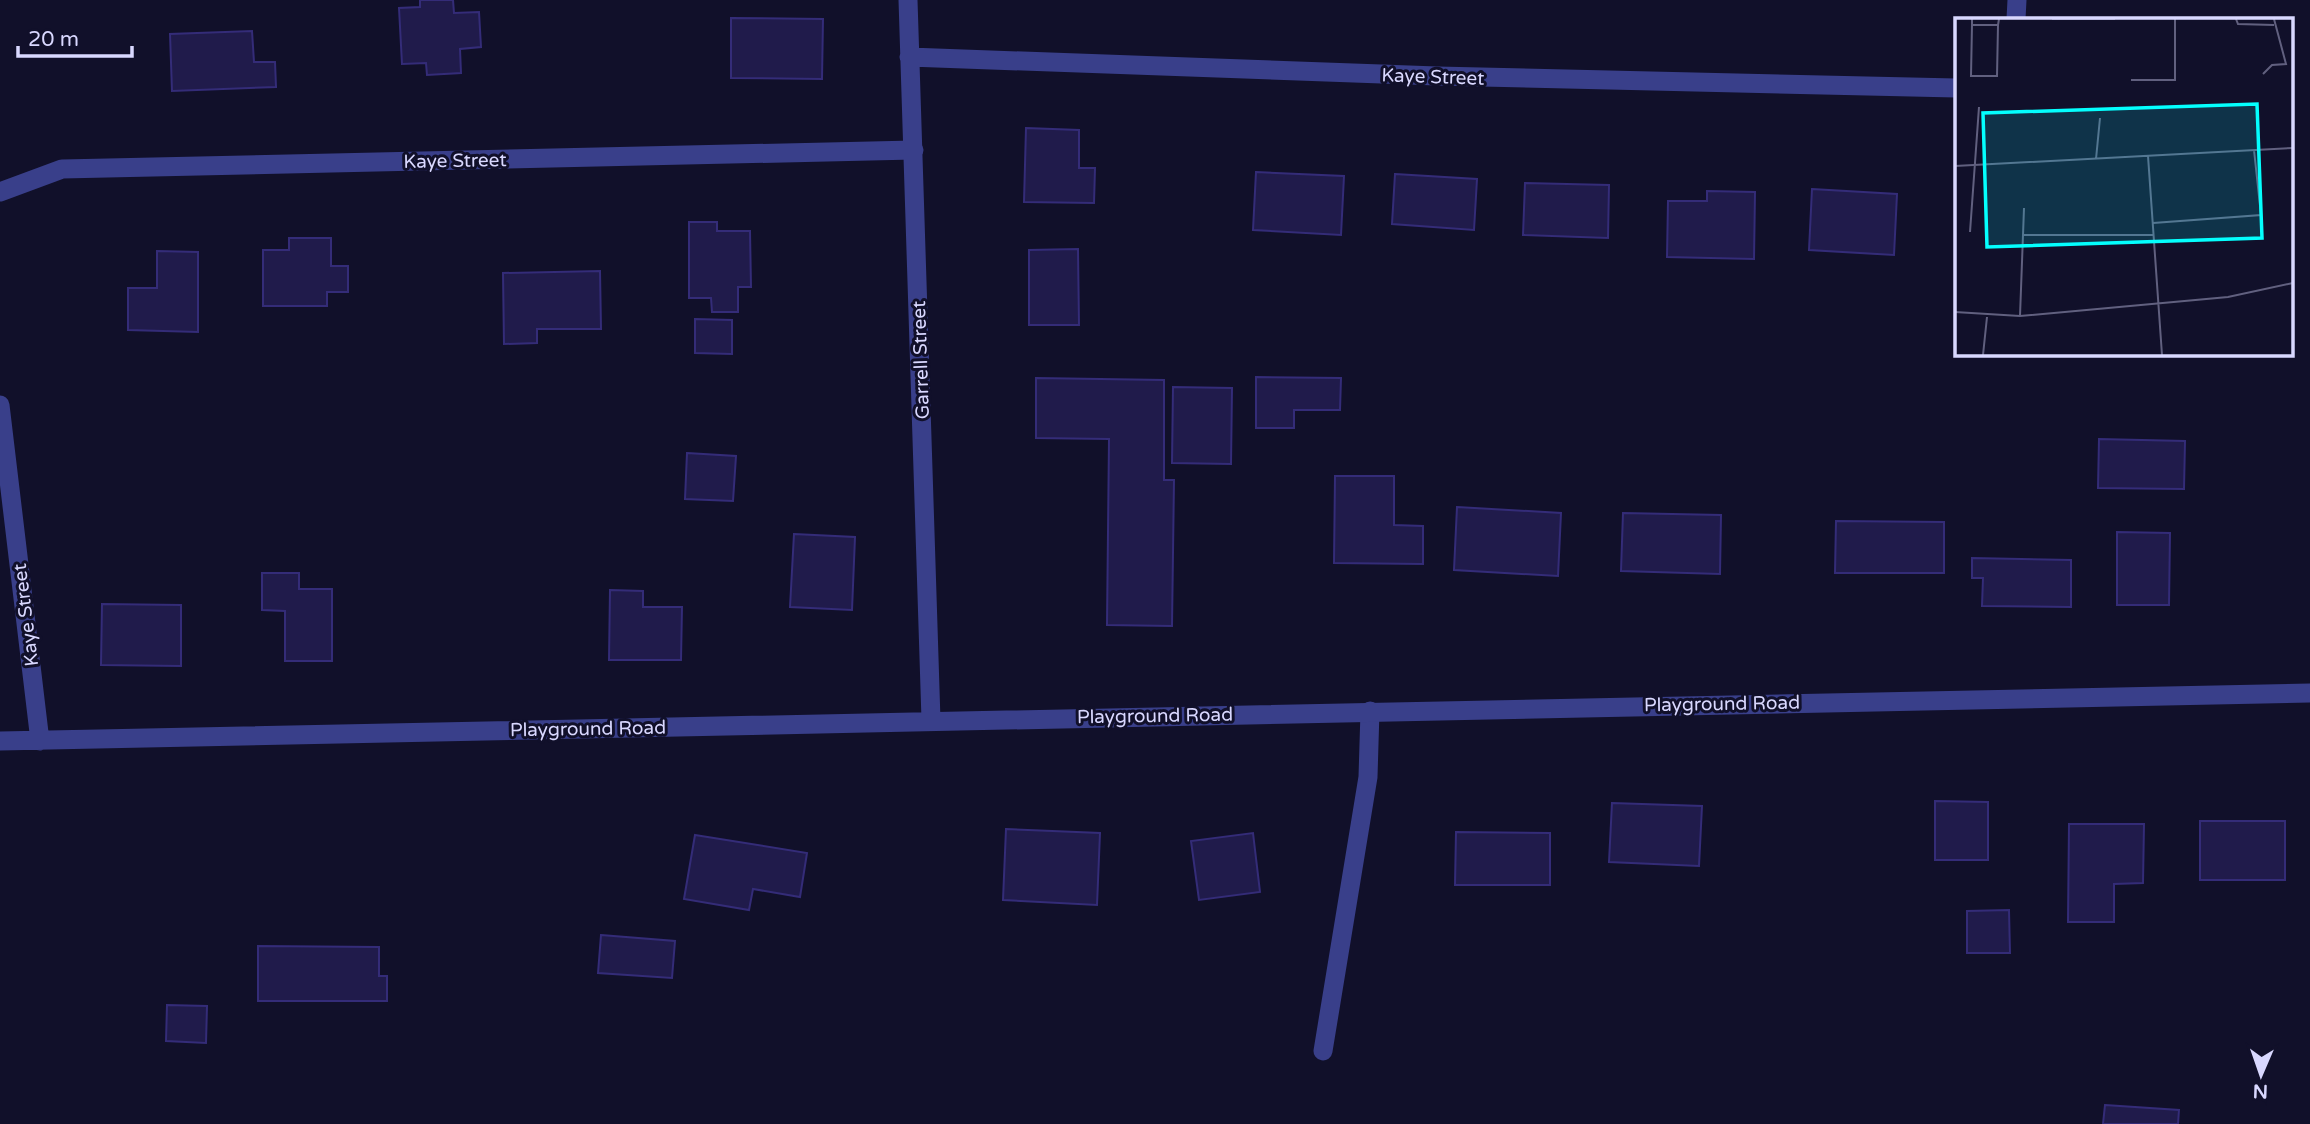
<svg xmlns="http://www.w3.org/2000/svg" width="2310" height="1124" viewBox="0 0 2310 1124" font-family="'Varela Round',sans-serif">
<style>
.building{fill:#201b4b;stroke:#342c78;stroke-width:2}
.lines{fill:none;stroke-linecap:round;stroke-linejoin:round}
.service{stroke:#393f8a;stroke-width:19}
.minor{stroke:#393f8a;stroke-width:19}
.labels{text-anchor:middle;stroke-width:6;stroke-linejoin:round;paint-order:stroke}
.street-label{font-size:19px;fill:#d9d8ff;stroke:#11102a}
.inset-road{fill:none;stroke:#61607f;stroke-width:2}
.view{fill:#04fffe;fill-opacity:0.15;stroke:#04fffe;stroke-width:3.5}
.inset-edge{fill:none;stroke:#d9d8ff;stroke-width:3.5}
</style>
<rect width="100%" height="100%" fill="#11102a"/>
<!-- building -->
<path class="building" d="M420 0H453L454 13 479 12 481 47 460 49 461 73 427 75 426 63 402 64 399 8 420 7Z
M731 18 823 19 822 79 731 78Z
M252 31 254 62H275L276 87 172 91 170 34Z
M1026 128 1079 130V168H1095L1094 203 1024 202Z
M1256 172 1344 176 1341 235 1253 230Z
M1395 174 1477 179 1474 230 1392 224Z
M1525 183 1609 185 1608 238 1523 235Z
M1812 189 1897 194 1894 255 1809 250Z
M1707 191 1755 192 1754 259 1667 257 1668 201H1707Z
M689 222H717V231H750L751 287H738V312H712L711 298H689Z
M289 238H331V266H348V292H327V306H263V250H289Z
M1078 249 1079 325H1029V250Z
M157 251 198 252V332L128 330V288H157Z
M600 271 601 329H537V343L504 344 503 273Z
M695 319 732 320V354L695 353Z
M1256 377 1341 378 1340 410H1294V428H1256Z
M1036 378 1164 380V480H1174L1172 626 1107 625 1109 439 1036 438Z
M1173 387 1232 388 1231 464 1172 463Z
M2099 439 2185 441 2184 489 2098 488Z
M687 453 736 456 733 501 685 499Z
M1335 476H1394V525L1423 526V564L1334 563Z
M1457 507 1561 513 1558 576 1454 570Z
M1623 513 1721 515 1720 574 1621 571Z
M1836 521 1944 522V573H1835Z
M2117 532 2170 533 2169 605H2117Z
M794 534 855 537 852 610 790 607Z
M1972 558 2071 560V607L1982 606 1983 578H1972Z
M262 573H299V589H332V661H285V611L262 610Z
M610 590 643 591V607H682L681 660H609Z
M102 604 181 605V666L101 665Z
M1935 801 1988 802V860H1935Z
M1612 803 1702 806 1699 866 1609 862Z
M2200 821H2285V880H2200Z
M2069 824H2144L2143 883 2114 884V922H2068Z
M1006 829 1100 833 1097 905 1003 900Z
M1456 832 1550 833V885H1455Z
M1253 833 1260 892 1199 900 1191 841Z
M695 835 807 853 800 897 753 889 749 910 684 899Z
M2009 910 2010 953H1967V911Z
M601 935 675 941 672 978 598 973Z
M258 946 379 947V976H387V1001H258Z
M167 1005 207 1006 206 1043 166 1041Z
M2105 1105 2179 1110 2178 1124H2103Z"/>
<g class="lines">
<!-- service -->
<path class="service" d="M1323 1051 1368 777 1370 711"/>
<!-- minor -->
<path class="minor" d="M908 0 931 720
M2016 19 2017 0
M909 57 1437 76 1956 88
M0 192 62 169 914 150
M0 405 40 741
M0 741 2310 693"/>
</g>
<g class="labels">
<!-- street labels -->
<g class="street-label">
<text transform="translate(1433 76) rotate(2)" y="7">Kaye Street</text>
<text transform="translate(455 160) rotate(-1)" y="7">Kaye Street</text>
<text transform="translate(920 360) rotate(-92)" y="7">Garrell Street</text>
<text transform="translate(25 615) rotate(-97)" y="7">Kaye Street</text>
<text transform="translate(1722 703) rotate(-1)" y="7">Playground Road</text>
<text transform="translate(1155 715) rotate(-1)" y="7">Playground Road</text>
<text transform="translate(588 728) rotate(-1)" y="7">Playground Road</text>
</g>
</g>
<!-- overview -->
<g transform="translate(1955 18)">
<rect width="338" height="338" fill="#11102a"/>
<path class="inset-road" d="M17 1V7H43L44 1M97 1H160M281 1 283 6 319 7M17 7 16 58H42L43 7M308 56 317 47 331 46 319 1M176 62H220V1M193 138 207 337M141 141 145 100M0 148 338 130M198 205 306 197 299 132M15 214 24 89M68 217H199M0 294 65 298 273 279 338 265M65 298 69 190M28 337 32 299"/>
<path class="view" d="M302 86 307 220 32 229 28 95Z"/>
<rect width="338" height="338" class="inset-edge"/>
</g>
<!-- north arrow -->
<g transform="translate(2261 1075) rotate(182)" stroke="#11102a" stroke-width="5" paint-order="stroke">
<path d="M0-5L12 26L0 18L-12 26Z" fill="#d9d8ff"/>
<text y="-10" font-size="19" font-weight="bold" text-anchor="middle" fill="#d9d8ff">N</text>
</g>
<!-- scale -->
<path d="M18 46v10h114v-10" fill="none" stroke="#d9d8ff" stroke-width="3.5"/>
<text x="28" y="46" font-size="21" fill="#d9d8ff" stroke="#11102a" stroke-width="5" paint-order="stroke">20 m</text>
</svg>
